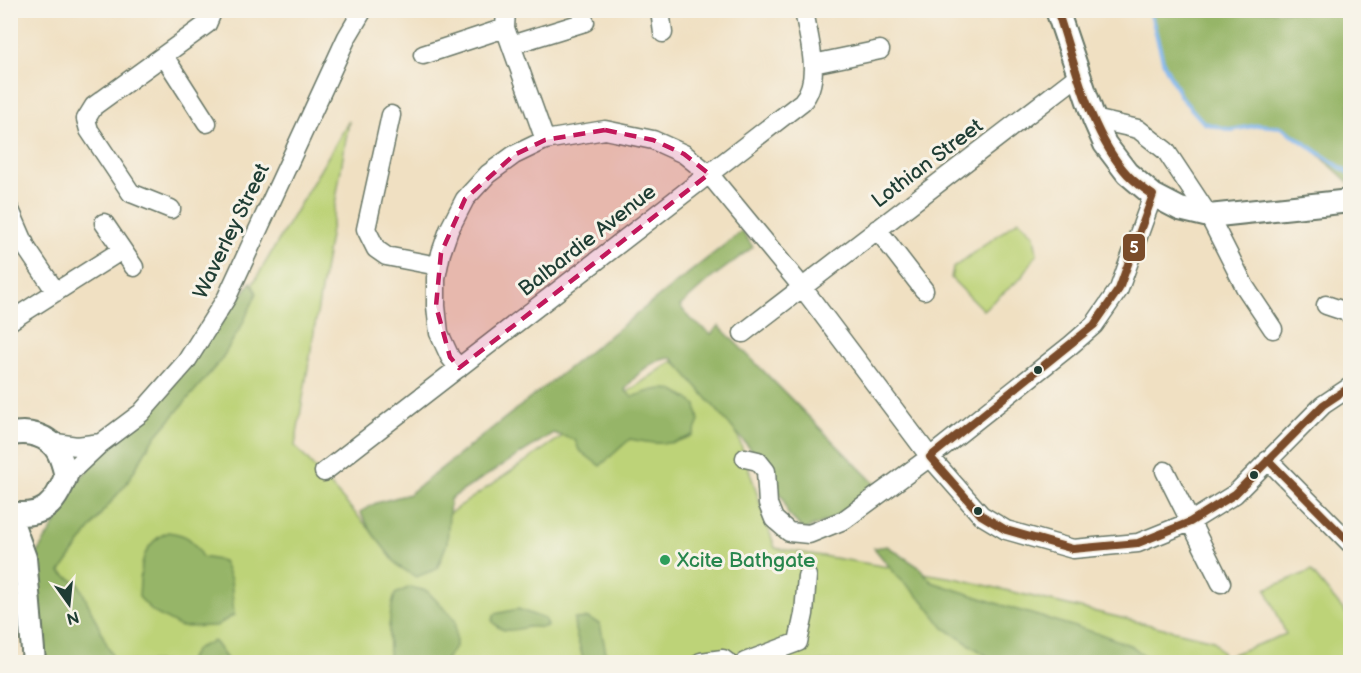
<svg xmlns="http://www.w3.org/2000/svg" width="1361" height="673" viewBox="0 0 1361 673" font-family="'Balsamiq Sans',sans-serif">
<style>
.green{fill:#bdd378;stroke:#6e8856;stroke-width:1.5}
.forest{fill:#96b568;stroke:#5a794e;stroke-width:1.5}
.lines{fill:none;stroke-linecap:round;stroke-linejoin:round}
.stream{stroke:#7fb6ee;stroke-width:4}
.minor-casing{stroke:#687666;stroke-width:21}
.major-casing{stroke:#687666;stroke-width:26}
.minor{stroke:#fff;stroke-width:18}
.major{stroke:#fff;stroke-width:22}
.bus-1-casing{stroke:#f7f3e8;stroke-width:12}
.bus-1{stroke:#7a4b2a;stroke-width:8}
.marked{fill:#c2185b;fill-opacity:0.2;stroke:#c2185b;stroke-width:4.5;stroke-dasharray:12 8;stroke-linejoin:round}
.bus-dot{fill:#1f3d34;stroke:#f7f3e8;stroke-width:2}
.leisure-dot{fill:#2e9e5b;stroke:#f7f3e8;stroke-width:2}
.labels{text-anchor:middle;stroke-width:6;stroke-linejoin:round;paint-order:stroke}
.street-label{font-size:21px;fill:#1f3d34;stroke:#f7f3e8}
.leisure-label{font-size:21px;fill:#27864d;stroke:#f7f3e8;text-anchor:start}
.line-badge{stroke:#f7f3e8;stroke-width:2}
.badge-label{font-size:16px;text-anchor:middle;font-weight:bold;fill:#fff}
</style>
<rect width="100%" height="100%" fill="#f7f3e8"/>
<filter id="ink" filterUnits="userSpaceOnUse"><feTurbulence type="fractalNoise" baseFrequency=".0167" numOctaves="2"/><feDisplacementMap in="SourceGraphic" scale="12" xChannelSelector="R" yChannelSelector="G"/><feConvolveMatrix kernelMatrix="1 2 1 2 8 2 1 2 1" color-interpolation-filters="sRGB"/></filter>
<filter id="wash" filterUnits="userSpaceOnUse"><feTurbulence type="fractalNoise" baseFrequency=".008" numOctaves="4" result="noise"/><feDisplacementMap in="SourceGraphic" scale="24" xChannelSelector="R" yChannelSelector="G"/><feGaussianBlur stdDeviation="1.35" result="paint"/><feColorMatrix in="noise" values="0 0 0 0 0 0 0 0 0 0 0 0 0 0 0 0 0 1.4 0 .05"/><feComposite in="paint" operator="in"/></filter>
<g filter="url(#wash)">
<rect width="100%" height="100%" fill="#f0e0c2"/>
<!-- green -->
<path class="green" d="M349 121 295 446 391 553 673 361 731 415 775 548 959 579 1213 640 1225 657 1286 634 1266 589 1311 571 1350 618V662H55L50 571 211 355Z
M1019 220 1034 235 1037 254 1021 278 983 310 951 278 953 268Z"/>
<!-- forest -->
<path class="forest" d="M1150 11H1350V184L1308 144 1281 127 1259 125 1231 130 1204 123 1181 97 1164 64Z
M742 231 753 247 709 280 680 306 690 319 711 334 719 326 880 489 854 510 804 530 788 514 783 498 773 486 766 467 672 358C652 359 636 374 625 390L632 397C662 386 670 384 696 405L699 421 693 435C669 447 656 444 630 439L600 466 579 450 575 440 553 433 450 499 447 543 437 569 416 577 398 566 373 534 360 512 376 503 409 494Z
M251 282 257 293 242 325 221 360 151 442 127 483 101 514 60 572 79 584 115 662H44L35 556 57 521 75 485 94 462 126 433 224 319Z
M168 532C189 535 192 539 202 557L223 561 231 580 234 615 216 626 181 627 153 612 139 597C141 568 139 545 168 532Z
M887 546 919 567 932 582 1014 609 1103 635 1132 646 1146 657 1150 662H996L944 628 923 601 897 576 874 548Z
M410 587 427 591 455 620 456 646 444 662H390C387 638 388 618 395 594Z
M518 609 545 619 547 626C540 629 535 626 528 627 513 630 501 635 492 620L495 614Z
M588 618 600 624 608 662H584L575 630 574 619Z
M214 641 229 662H187L197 648Z"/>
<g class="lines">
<!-- stream -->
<path class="stream" d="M1150 10 1164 64 1181 97 1204 123 1231 130 1259 125 1281 127 1350 174"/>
</g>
</g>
<g filter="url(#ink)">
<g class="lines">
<defs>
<path id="minor" d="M506 10 505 28 545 140
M660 10 663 33
M511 45 585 22
M423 55 505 28
M164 56 207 123
M813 64 880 50
M391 115 366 229 376 249 386 256 438 266
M1094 119 1138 129 1166 151 1209 216 1245 287 1273 329
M171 209 131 193 89 130 86 119 94 106 207 24 213 10
M10 210 27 249 56 292
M104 223 134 267
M877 229 924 290
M1326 305 1350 313
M10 321 122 250
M743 333 1079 75
M459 368 450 357 439 333 436 306V278L441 253 449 230 465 199 488 174 514 155 545 140 605 130 653 140 684 154 709 174 802 287 930 457 981 515 1006 530 1073 549 1138 543 1190 522 1235 494 1323 405 1350 387
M49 442 77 446 101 443
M745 458 758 461 766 471 768 504 774 519 789 532 809 534 844 520 930 457 1071 345 1094 325 1119 289 1153 195
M1268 460 1350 543
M1165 471 1221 583
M324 472 802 102C823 79 808 38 804 10
M66 476 101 443 141 413 186 362 227 297 347 37 363 10
M701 662 723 659 727 662
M745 662 798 642 804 614 807 576"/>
<path id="major" d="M1057 10 1094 119 1105 144 1127 173 1153 195 1180 209 1209 216 1350 201
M10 435C27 430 49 435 58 452 62 459 64 468 66 476 55 505 43 518 10 513
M10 517 25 558 34 662"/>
</defs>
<!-- minor casing -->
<use href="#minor" class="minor-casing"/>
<!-- major casing -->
<use href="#major" class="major-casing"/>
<!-- minor -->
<use href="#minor" class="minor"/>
<!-- major -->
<use href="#major" class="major"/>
<defs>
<path id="bus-1" d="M1057 10C1075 63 1089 133 1128 175 1135 182 1144 189 1153 195L1119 289 1094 325 930 457 981 515 1006 530 1073 549 1138 543 1190 522 1235 494 1323 405 1350 387
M1268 460 1350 543"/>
</defs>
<!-- bus-1 casing -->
<use href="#bus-1" class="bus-1-casing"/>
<!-- bus-1 -->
<use href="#bus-1" class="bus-1"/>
</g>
</g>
<!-- marked area -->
<path class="marked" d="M605 130 653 140 684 154 709 174 459 368 450 357 436 306 441 253 465 199 514 155 545 140Z"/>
<!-- markers -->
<g class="bus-dot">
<circle cx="1038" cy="370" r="5"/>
<circle cx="1254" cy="475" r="5"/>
<circle cx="978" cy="511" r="5"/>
</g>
<circle class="leisure-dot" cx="665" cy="560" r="6"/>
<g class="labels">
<!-- street labels -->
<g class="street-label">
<text transform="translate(927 163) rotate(-37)" y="7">Lothian Street</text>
<text transform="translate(231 231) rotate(-64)" y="7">Waverley Street</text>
<text transform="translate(587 240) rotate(-38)" y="7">Balbardie Avenue</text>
</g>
<!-- leisure labels -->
<g class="leisure-label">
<text x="677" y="567">Xcite Bathgate</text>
</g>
</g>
<rect class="line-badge" x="1122" y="233" width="24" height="29" rx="6" fill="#7a4b2a"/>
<g class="badge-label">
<text x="1134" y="253">5</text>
</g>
<!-- margin -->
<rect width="1361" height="673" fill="none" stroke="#f7f3e8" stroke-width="36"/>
<!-- north arrow -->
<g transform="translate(69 604) rotate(165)" stroke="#f7f3e8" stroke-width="4.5" paint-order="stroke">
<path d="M0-4.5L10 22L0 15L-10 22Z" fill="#1f3d34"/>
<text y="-9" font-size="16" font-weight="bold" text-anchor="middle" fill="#1f3d34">N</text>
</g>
</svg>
